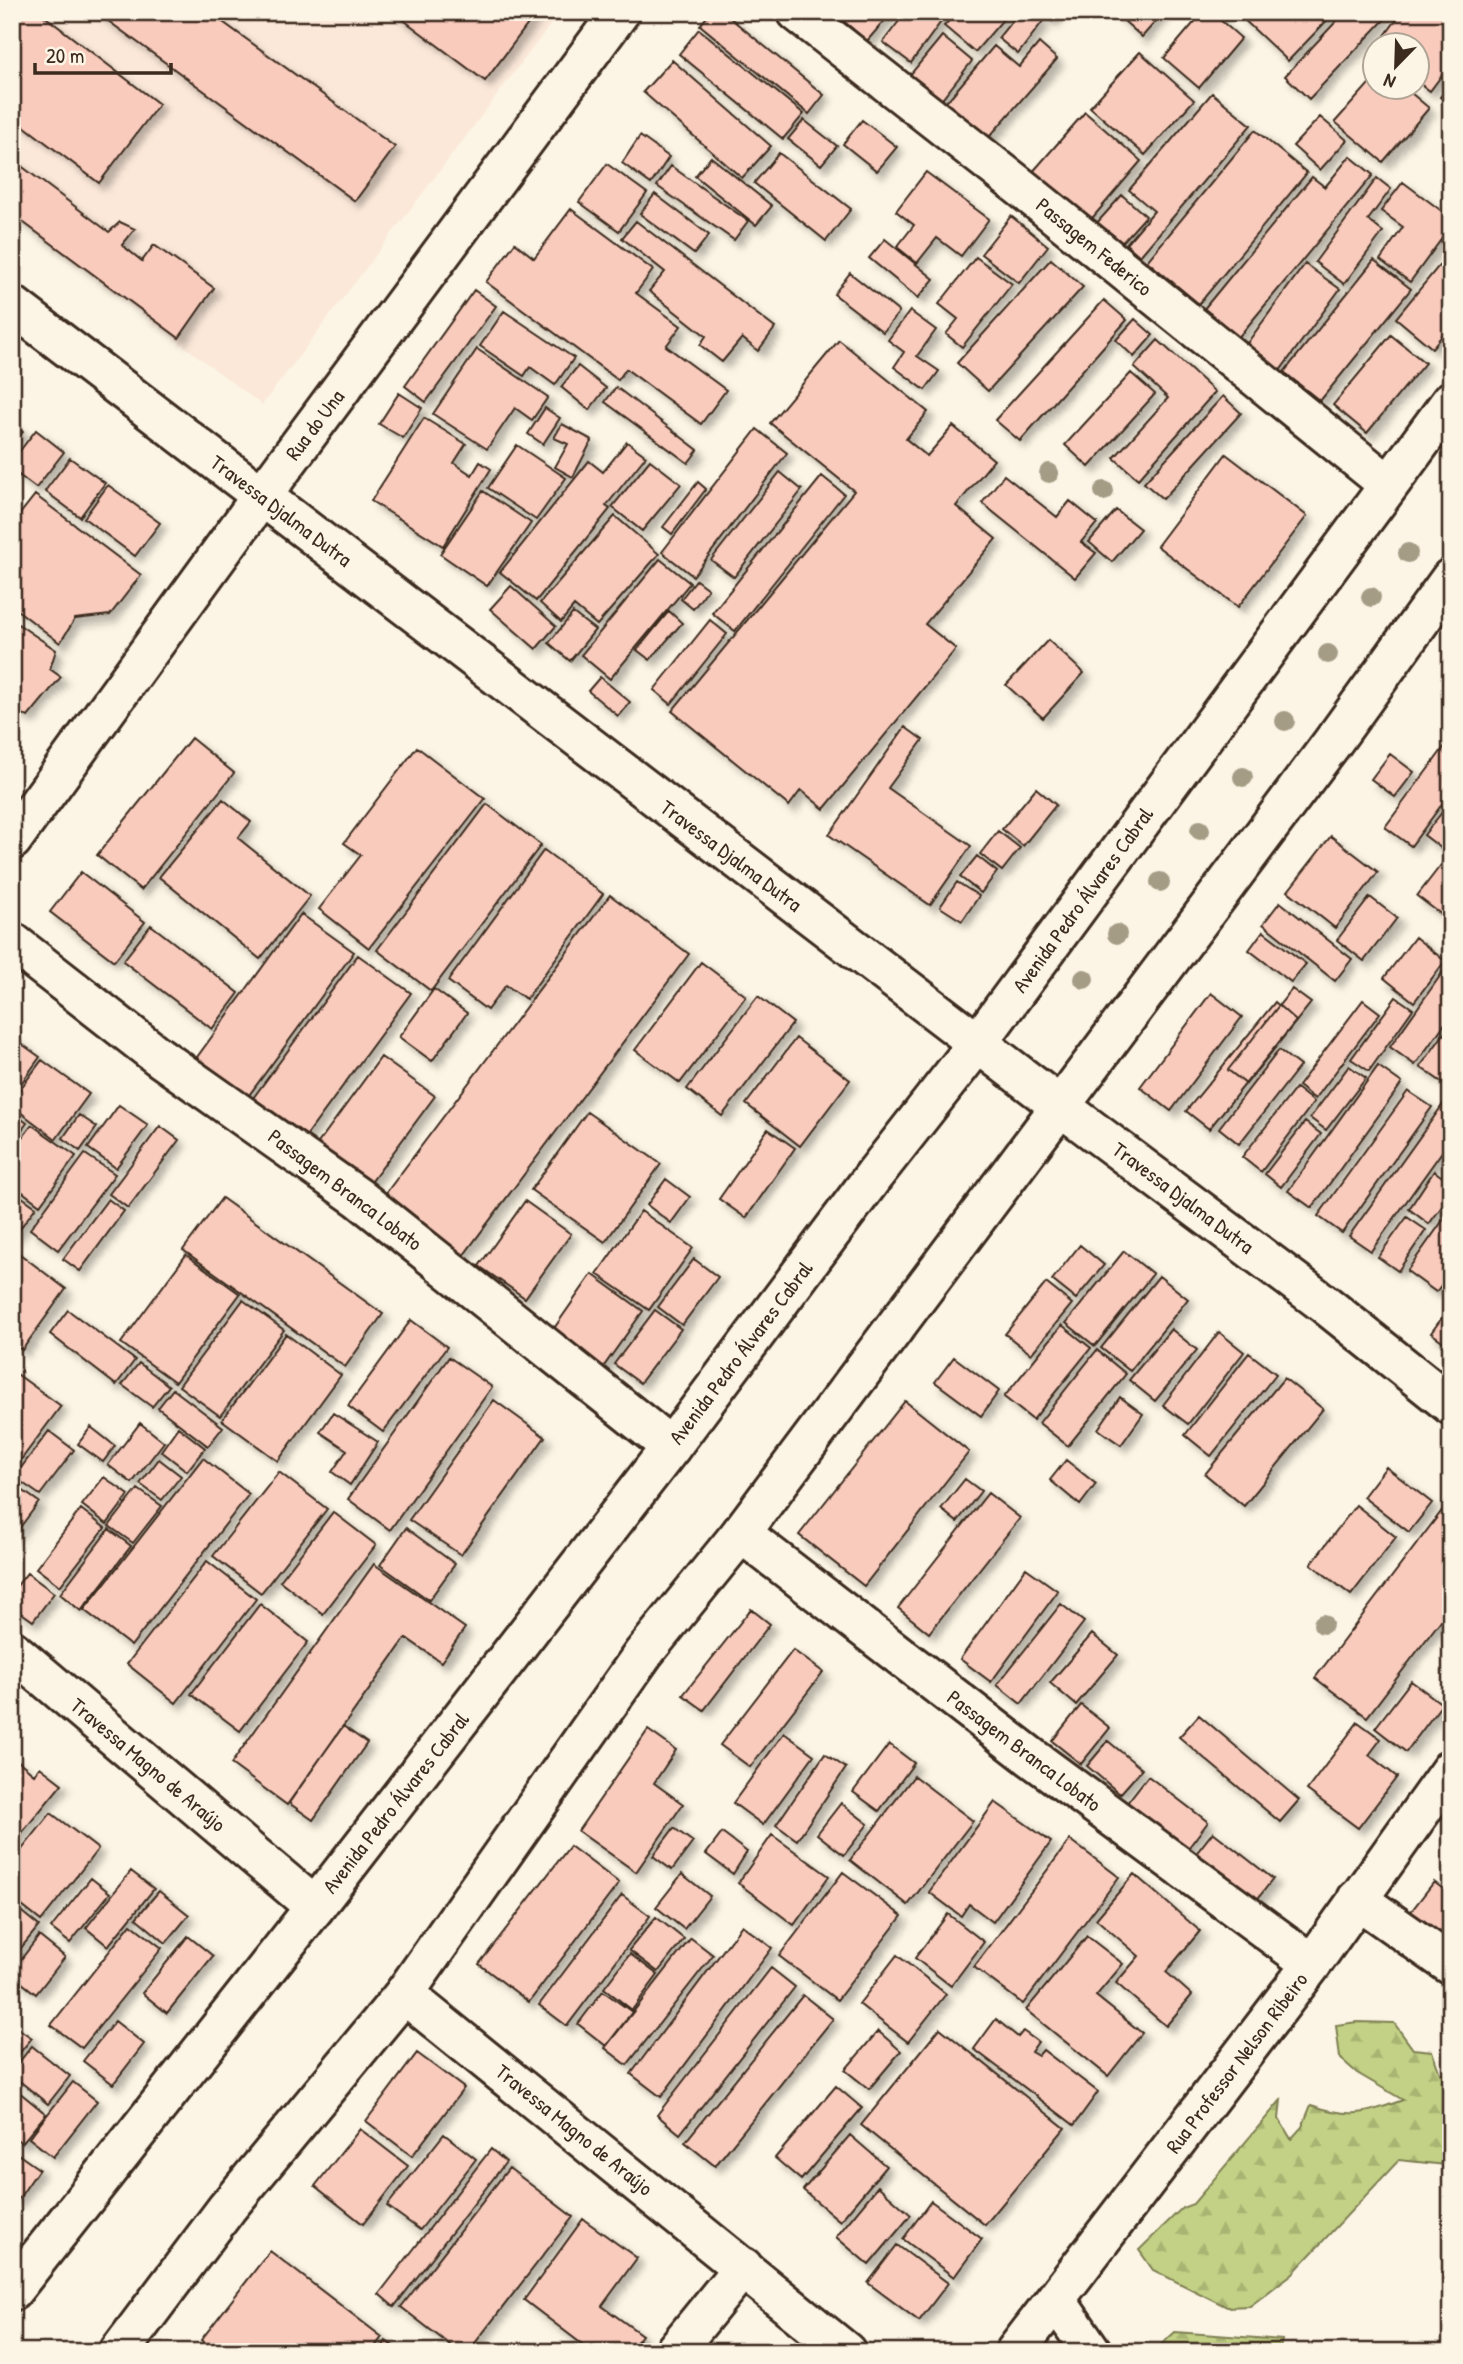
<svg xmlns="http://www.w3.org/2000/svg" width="1463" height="2364" viewBox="0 0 1463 2364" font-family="'Patrick Hand',sans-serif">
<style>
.built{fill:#fbe8d9}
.forest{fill:url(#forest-firs);stroke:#7e7e52;stroke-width:2}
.building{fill:#f9cbbd;stroke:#3b2a1e;stroke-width:2;filter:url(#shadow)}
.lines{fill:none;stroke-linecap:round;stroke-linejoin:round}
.minor-casing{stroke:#3b2a1e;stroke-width:44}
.tertiary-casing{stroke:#3b2a1e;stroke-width:44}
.primary-casing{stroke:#3b2a1e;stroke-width:44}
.minor{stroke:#fcf5e5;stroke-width:38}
.tertiary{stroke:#fcf5e5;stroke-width:38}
.primary{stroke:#fcf5e5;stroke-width:38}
.tree{fill:#a59c86}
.labels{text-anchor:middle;stroke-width:5;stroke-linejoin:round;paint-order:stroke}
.street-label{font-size:21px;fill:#3b2a1e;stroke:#fcf5e5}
</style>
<defs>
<pattern id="forest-firs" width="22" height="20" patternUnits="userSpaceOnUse" patternTransform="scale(1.75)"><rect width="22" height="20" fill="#c2d185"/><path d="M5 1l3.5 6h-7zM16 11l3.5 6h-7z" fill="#a8b472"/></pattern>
<filter id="shadow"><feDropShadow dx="6" dy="6" stdDeviation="3.5" flood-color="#0004"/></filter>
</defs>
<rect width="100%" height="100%" fill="#fcf5e5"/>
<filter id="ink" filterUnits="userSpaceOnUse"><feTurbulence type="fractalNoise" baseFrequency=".0143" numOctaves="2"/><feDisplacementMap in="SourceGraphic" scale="14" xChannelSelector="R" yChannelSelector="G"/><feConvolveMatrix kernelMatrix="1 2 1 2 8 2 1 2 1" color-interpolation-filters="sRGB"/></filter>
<g filter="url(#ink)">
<!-- built -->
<path class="built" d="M12 12H560L262 405 12 216Z"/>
<!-- forest -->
<path class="forest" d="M1357 2022 1394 2023 1413 2049 1432 2051 1440 2074 1451 2070V2171L1446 2165 1399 2160 1292 2274 1250 2306 1227 2307 1153 2270 1139 2250 1182 2208 1193 2204 1281 2100 1279 2119 1291 2139 1302 2127 1311 2105C1351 2119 1364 2114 1403 2100L1357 2073 1340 2058 1336 2025Z
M1175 2332 1282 2340 1279 2352H1153Z"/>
<!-- building -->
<path class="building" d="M12 12H39L159 104 99 183 12 117Z
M96 12H209L395 147 355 201Z
M393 12H537L485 81Z
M711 12H723L824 95 809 114 700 25Z
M833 12H892L867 41Z
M906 12H948L911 63 883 42Z
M957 12H1001L1006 16 975 52 944 26Z
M1019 12H1032L1043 21 1018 54 998 38Z
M1040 12H1058L1052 21Z
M1114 12H1164L1142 37Z
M1203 12H1211L1241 38 1199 88 1164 58Z
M1244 12H1335L1288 61 1240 16Z
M1345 12H1382L1387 17 1309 99 1285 76Z
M1402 12H1451V63L1430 91 1418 82V46H1387L1381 41Z
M699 29 804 114 783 139 679 54Z
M942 36 972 61 936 107 905 81Z
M1039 43 1057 59 984 143 942 107 994 46 1019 67Z
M1140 52 1194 100 1145 155 1090 107Z
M672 60 771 146 742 178 643 92Z
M1376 76V88H1405L1429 108 1383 162 1335 122Z
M1451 83V105L1440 97Z
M1212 93 1251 125 1140 256 1126 244 1154 211 1129 190Z
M1085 112 1141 161 1088 223 1031 174Z
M1320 117 1347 140 1320 170 1293 146Z
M804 120 837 146 821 165 788 139Z
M862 120 897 147 877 171 843 144Z
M1255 130 1307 173 1199 304 1147 261Z
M640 136 669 157 651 184 622 163Z
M779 153 851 209 826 241 754 183Z
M1350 156 1373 175 1237 339 1203 310 1312 177 1325 187Z
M711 157 772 206 756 225 695 176Z
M12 159 109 232 120 222 135 229 122 245 142 261 154 245 214 288 179 338 12 214Z
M607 164 647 193 619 231 579 202Z
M671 166 748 221 734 240 657 186Z
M926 172 989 219 961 256 937 238 917 263 897 247 914 225 896 211Z
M1377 178 1391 189 1368 220 1383 232 1344 284 1315 262Z
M1403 182 1451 218V226L1410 282 1380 260 1403 227 1381 211Z
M655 194 709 235 694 254 640 214Z
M1122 195 1146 216 1119 246 1095 225Z
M571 209 653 270 636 293 681 326 666 346 726 390 701 424 626 369 618 380 486 282 515 243 534 258Z
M1011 216 1048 246 1019 283 981 254Z
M636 221 775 328 758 351 742 338 722 362 700 345 706 336 649 291 665 272 622 238Z
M885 239 934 279 918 298 869 258Z
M1451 251V324L1432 348 1396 318Z
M976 257 1012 284 962 347 946 334 958 319 939 304Z
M1051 259 1083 287 988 391 957 363Z
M1374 260 1411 289 1320 401 1284 372Z
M1305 264 1340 289 1279 372 1245 346Z
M850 273 899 312 883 332 834 294Z
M474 290 496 306 426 402 405 386Z
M1104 300 1127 320 1020 441 995 420Z
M504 311 574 358 555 385 530 367 524 376 480 346Z
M910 311 936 330 917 356 939 371 925 390 894 367 904 352 888 340Z
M1135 319 1153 335 1134 357 1116 340Z
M1391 335 1425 363 1367 433 1333 405Z
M839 340 928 412 906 439 927 456 953 426 994 460 956 506 996 539 925 624 956 649 824 809 801 790 789 806 672 711 854 491 770 423Z
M1158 340 1215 392 1138 479 1114 458 1168 398 1134 367Z
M477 349 548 397 532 420 515 408 487 449 433 414Z
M578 366 606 388 589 410 561 387Z
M1131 373 1155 394 1089 467 1065 445Z
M616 387 698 450 688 463 605 402Z
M399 393 422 408 403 438 379 424Z
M1223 396 1241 413 1163 499 1144 483Z
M545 408 560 418 543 444 528 434Z
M424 418 466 444 454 463 472 475 480 462 491 469 443 546 371 501Z
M12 422 23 432 12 443Z
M562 424 592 440 573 477 555 467 568 444 554 438Z
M757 429 787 453 693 576 662 552Z
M36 430 64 452 36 488 12 470V461Z
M627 442 646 456 606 506 610 509 536 601 500 572 589 461 603 472Z
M517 445 566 478 536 520 488 488Z
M1226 454 1307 516 1238 607 1157 546Z
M70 458 105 483 80 517 45 491Z
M650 460 681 484 642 531 612 507Z
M780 472 802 490 734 577 711 560Z
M1004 475 1057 517 1070 501 1097 523 1081 542 1096 553 1075 578 982 503Z
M822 476 844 494 735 631 712 613Z
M698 482 706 489 672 534 663 527Z
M108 485 160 523 135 556 84 518Z
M483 491 531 523 487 586 440 554Z
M35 495 141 575 110 615 75 619 60 643 12 606V524Z
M1116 510 1140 529 1112 562 1089 542Z
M615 516 659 554 597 625 574 606 561 622 540 603Z
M660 559 690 583 610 679 581 655Z
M696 580 708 589 693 609 681 599Z
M511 586 556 626 536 649 490 609Z
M669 611 682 623 650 660 637 650Z
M573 613 595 630 570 661 549 643Z
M12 620 56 650 50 669 61 677 28 717 12 708Z
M710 620 727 634 671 704 654 690Z
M1048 640 1084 673 1043 718 1006 685Z
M600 677 630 702 618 716 588 691Z
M905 727 923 740 888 788 971 846 930 905 829 835Z
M191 738 234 773 141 890 97 855Z
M1445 746 1451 750V792L1411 846 1385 827Z
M417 747 485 799 369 948 319 909 361 855 344 843Z
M1390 754 1414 772 1395 797 1371 779Z
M1036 788 1056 805 1023 846 1002 829Z
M223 799 251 822 238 838 310 896 260 959 159 877Z
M1451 801V856L1424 835Z
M487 804 541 845 431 991 377 950Z
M998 831 1020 848 1002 871 980 854Z
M1331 836 1378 872 1335 928 1288 891Z
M544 850 603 894 526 999 506 985 487 1010 448 981Z
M977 856 997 872 981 893 960 877Z
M1444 861 1451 866V912L1446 918 1417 896Z
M81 872 145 922 114 961 50 912Z
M957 882 979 896 962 921 940 907Z
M610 895 689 954 460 1260 380 1201Z
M1370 897 1397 918 1364 961 1337 940Z
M1280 902 1352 959 1335 981 1263 924Z
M301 914 354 952 244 1102 192 1064Z
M151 925 239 993 212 1029 123 961Z
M1263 931 1306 964 1291 982 1249 950Z
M1415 937 1445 961 1414 1002 1384 978Z
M358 955 411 993 301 1143 248 1105Z
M701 962 746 996 680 1083 635 1050Z
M1445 969 1451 973V1015L1415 1065 1390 1047Z
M434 989 467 1013 432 1061 399 1037Z
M1292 989 1311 1003 1246 1084 1228 1070Z
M1211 993 1242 1017 1171 1111 1140 1087Z
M758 996 793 1023 722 1116 687 1089Z
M1396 997 1413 1009 1369 1071 1351 1059Z
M1363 1000 1380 1013 1315 1099 1298 1086Z
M1275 1002 1296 1021 1209 1129 1186 1111Z
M1451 1024V1078L1446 1085 1420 1067Z
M12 1037 40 1057 12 1096Z
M796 1038 850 1080 800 1146 746 1104Z
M1279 1050 1300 1066 1239 1144 1219 1128Z
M381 1057 435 1096 366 1189 313 1150Z
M42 1060 89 1094 56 1139 12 1106V1100Z
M1349 1066 1366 1078 1326 1130 1310 1118Z
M1378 1066 1402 1083 1312 1208 1288 1191Z
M1296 1088 1314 1102 1261 1172 1242 1157Z
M1408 1091 1432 1107 1342 1233 1318 1216Z
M1444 1103 1451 1108V1139L1371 1251 1349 1236Z
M119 1105 148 1125 116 1168 88 1148Z
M12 1112 27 1123 12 1143Z
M587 1112 661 1164 605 1242 531 1190Z
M79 1115 97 1127 80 1151 63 1138Z
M1305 1122 1321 1134 1281 1187 1265 1174Z
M32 1125 76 1156 40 1205 12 1184V1152Z
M160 1126 179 1140 128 1208 109 1194Z
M768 1129 795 1148 746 1218 719 1199Z
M1451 1149V1169L1442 1162Z
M85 1154 115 1174 58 1250 30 1229Z
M1434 1171 1451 1183V1194L1429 1224 1409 1209Z
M666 1179 690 1197 671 1223 647 1205Z
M12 1190 36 1207 12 1239Z
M222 1198 383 1314 345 1367 183 1250Z
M108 1199 124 1211 80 1271 63 1259Z
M525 1201 571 1234 525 1298 479 1266Z
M1451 1209V1272L1436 1292 1407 1271Z
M641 1211 693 1248 649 1310 597 1274Z
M1407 1217 1426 1230 1398 1271 1378 1257Z
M1080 1245 1104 1265 1076 1299 1052 1280Z
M16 1251 66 1289 22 1350 12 1343V1256Z
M1124 1251 1153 1274 1095 1346 1066 1323Z
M186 1255 240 1294 175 1382 121 1343Z
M694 1259 718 1277 682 1325 658 1307Z
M592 1274 643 1311 599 1373 548 1337Z
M1159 1276 1188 1299 1130 1371 1101 1348Z
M1046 1283 1072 1304 1031 1354 1005 1334Z
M243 1300 284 1330 220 1416 179 1386Z
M1451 1305V1347L1431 1333Z
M68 1310 135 1360 116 1385 50 1334Z
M655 1310 681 1329 640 1383 614 1364Z
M411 1320 447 1347 383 1432 348 1406Z
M1062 1325 1091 1348 1033 1420 1004 1397Z
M1171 1329 1197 1350 1155 1401 1129 1380Z
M1219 1332 1244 1352 1188 1424 1163 1405Z
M286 1334 341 1375 278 1461 222 1420Z
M1097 1350 1126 1374 1068 1446 1039 1423Z
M1249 1353 1276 1374 1211 1456 1185 1435Z
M449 1357 492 1387 390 1530 348 1499Z
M954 1357 999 1391 981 1416 935 1382Z
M139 1363 169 1386 152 1407 122 1385Z
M14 1372 61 1406 12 1472V1374Z
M1284 1378 1323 1409 1244 1506 1205 1474Z
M173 1389 223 1427 208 1446 158 1408Z
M1120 1397 1143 1414 1121 1445 1098 1429Z
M494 1400 545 1437 461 1555 409 1520Z
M905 1401 969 1452 864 1586 799 1535Z
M333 1413 378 1442 350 1485 332 1472 347 1450 320 1432Z
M140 1423 164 1442 132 1483 108 1465Z
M91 1427 115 1446 103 1462 78 1444Z
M178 1427 205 1448 187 1471 161 1451Z
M49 1431 74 1450 40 1495 14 1477Z
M203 1458 249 1494 131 1646 84 1610Z
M159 1459 181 1476 162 1500 140 1484Z
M1066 1460 1096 1484 1080 1505 1050 1480Z
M1386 1467 1432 1503 1409 1532 1363 1497Z
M279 1472 327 1509 261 1593 213 1556Z
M104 1477 129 1495 107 1524 82 1505Z
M965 1479 981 1491 957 1522 941 1509Z
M12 1483 39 1502 12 1538Z
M138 1489 162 1506 133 1543 109 1526Z
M988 1493 1020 1518 929 1633 898 1608Z
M1356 1505 1396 1537 1351 1595 1311 1564Z
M1444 1508 1451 1514V1607L1367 1717 1315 1678Z
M81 1509 105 1528 60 1586 36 1568Z
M333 1512 376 1545 323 1614 280 1581Z
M406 1528 455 1564 429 1600 380 1565Z
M109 1529 131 1546 81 1611 60 1594Z
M207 1561 256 1599 176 1703 127 1664Z
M374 1564 465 1628 441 1662 406 1638 287 1805 231 1764Z
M1026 1568 1058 1591 991 1682 960 1659Z
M27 1573 54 1593 33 1621 12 1606V1592Z
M260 1604 308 1642 240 1731 191 1694Z
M1061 1604 1084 1622 1021 1704 997 1685Z
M751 1609 770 1624 704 1710 683 1695Z
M1092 1634 1118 1655 1076 1705 1050 1683Z
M793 1650 823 1672 750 1767 720 1745Z
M1411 1681 1442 1704 1406 1752 1375 1728Z
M1081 1705 1110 1728 1081 1764 1052 1741Z
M1199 1715 1299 1800 1280 1822 1179 1737Z
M1358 1722 1381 1739 1369 1755 1397 1777 1358 1828 1307 1790Z
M343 1726 367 1743 313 1820 289 1803Z
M648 1730 676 1750 654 1783 683 1804 636 1872 578 1831Z
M784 1733 814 1755 763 1825 733 1803Z
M1108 1741 1142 1769 1120 1794 1087 1766Z
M889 1744 914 1763 879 1811 853 1792Z
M825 1754 846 1768 797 1840 776 1825Z
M17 1760 34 1774 40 1767 62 1784 12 1845V1765Z
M914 1776 973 1821 908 1905 850 1860Z
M1148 1776 1208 1822 1183 1855 1123 1808Z
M995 1802 1051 1842 993 1922 969 1904 961 1916 929 1892Z
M841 1803 868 1824 844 1855 817 1834Z
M51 1813 98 1849 41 1921 12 1898V1862Z
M674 1828 693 1842 672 1870 653 1856Z
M1213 1832 1273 1879 1248 1911 1188 1864Z
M722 1833 747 1852 733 1874 706 1854Z
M772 1835 829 1876 794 1925 738 1883Z
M1070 1840 1119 1877 1023 2004 974 1967Z
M570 1846 619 1883 529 2002 479 1964Z
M131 1871 154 1889 108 1946 86 1928Z
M843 1872 902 1916 837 2000 779 1956Z
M682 1874 710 1896 684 1929 656 1907Z
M1134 1874 1200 1931 1166 1972 1192 1995 1166 2026 1116 1983 1139 1956 1096 1919Z
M91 1878 110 1893 70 1943 51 1928Z
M1434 1882 1451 1895V1947L1409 1914Z
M159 1891 189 1915 166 1943 136 1918Z
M622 1895 650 1916 567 2026 539 2005Z
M12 1904 39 1926 12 1959Z
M948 1914 984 1942 951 1986 915 1958Z
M656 1917 684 1939 658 1972 629 1950Z
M131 1924 162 1948 82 2048 51 2025Z
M742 1925 772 1948 661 2097 631 2074Z
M39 1936 65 1957 36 1994 12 1975V1971Z
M188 1936 213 1956 167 2013 142 1993Z
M1087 1936 1123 1964 1096 1996 1142 2033 1108 2076 1026 2010Z
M691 1938 713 1955 627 2065 605 2048Z
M630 1954 658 1975 632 2010 604 1988Z
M897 1955 946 1994 908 2042 859 2004Z
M771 1968 795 1987 680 2134 657 2115Z
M603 1991 632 2012 606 2046 578 2024Z
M803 1995 833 2019 715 2166 685 2142Z
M996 2019 1018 2037 1023 2031 1038 2042 1031 2052 1038 2056 1043 2050 1098 2092 1074 2125 974 2049Z
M115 2021 144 2044 113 2084 83 2061Z
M12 2024 32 2038 12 2062Z
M940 2028 1065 2128 985 2225 861 2125Z
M878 2031 901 2051 869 2089 845 2070Z
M32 2046 70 2076 48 2104 12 2075V2071Z
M417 2053 464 2088 412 2156 366 2121Z
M73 2082 97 2101 53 2157 29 2138Z
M836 2086 862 2108 801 2180 775 2158Z
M13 2087 46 2114 22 2143 12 2136Z
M360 2129 408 2166 363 2224 315 2186Z
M444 2134 476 2159 420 2230 387 2206Z
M850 2135 886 2166 840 2221 803 2190Z
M491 2149 506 2162 394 2307 379 2294Z
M12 2150 39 2169 17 2201 12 2197Z
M509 2168 573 2217 468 2352H459L401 2307Z
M878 2186 911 2215 869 2265 836 2237Z
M931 2201 982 2239 954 2277 903 2239Z
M583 2219 637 2258 602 2306 642 2335 629 2352H578L583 2345 524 2300Z
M897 2245 948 2283 919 2321 868 2283Z
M270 2251 382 2337 371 2352H217L201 2340Z
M386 2341 402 2352H379Z"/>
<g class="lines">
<defs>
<path id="minor" d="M797 12 1023 189 1388 484
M12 840 261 497 620 12
M12 942 158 1056 359 1198 671 1447
M1060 1106 1326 1305 1451 1405
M741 1533 1031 1757 1312 1964
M12 1650 315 1907
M1357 1899 1451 1965
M404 1994 846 2352
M1056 2300 1092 2352
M674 2352 743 2267
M1015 2352 1312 1964 1451 1769"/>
<path id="tertiary" d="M12 305 1060 1106"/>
<path id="primary" d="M12 2291 315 1907 671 1447 875 1174 977 1044 1451 401
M119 2352 227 2208 404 1994 643 1654 741 1533 1332 743 1451 578"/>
</defs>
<!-- minor casing -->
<use href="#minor" class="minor-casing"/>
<!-- tertiary casing -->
<use href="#tertiary" class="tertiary-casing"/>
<!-- primary casing -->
<use href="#primary" class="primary-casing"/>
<!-- minor -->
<use href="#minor" class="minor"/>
<!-- tertiary -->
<use href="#tertiary" class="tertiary"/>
<!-- primary -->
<use href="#primary" class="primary"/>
</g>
<!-- trees -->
<g class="tree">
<circle cx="1049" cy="473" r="10"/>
<circle cx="1104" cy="491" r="10"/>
<circle cx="1408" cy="553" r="10"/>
<circle cx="1371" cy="597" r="10"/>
<circle cx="1328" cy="654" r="10"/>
<circle cx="1285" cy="721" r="10"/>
<circle cx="1243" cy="777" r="10"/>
<circle cx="1200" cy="830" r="10"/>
<circle cx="1160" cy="882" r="10"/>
<circle cx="1117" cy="934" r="10"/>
<circle cx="1084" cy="979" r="10"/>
<circle cx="1323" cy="1624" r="10"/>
</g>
</g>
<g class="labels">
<!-- street labels -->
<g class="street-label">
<text transform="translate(1094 247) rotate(39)" y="7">Passagem Federico</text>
<text transform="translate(315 425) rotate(-53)" y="7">Rua do Una</text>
<text transform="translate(281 511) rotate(37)" y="7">Travessa Djalma Dutra</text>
<text transform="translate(731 856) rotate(37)" y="7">Travessa Djalma Dutra</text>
<text transform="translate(1083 900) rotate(-54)" y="7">Avenida Pedro Álvares Cabral</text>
<text transform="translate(345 1190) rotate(37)" y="7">Passagem Branca Lobato</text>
<text transform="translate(1183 1198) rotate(37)" y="7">Travessa Djalma Dutra</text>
<text transform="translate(741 1353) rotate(-53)" y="7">Avenida Pedro Álvares Cabral</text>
<text transform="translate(1024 1751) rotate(37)" y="7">Passagem Branca Lobato</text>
<text transform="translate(148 1765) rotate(40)" y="7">Travessa Magno de Araújo</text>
<text transform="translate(396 1803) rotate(-52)" y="7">Avenida Pedro Álvares Cabral</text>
<text transform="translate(1237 2063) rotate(-53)" y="7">Rua Professor Nelson Ribeiro</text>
<text transform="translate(574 2130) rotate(39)" y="7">Travessa Magno de Araújo</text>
</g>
</g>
<!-- margin -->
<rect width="1463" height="2364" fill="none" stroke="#fcf5e5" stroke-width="42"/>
<rect x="21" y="21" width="1421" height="2322" fill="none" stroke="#3b2a1e" stroke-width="2.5" filter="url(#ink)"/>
<!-- north arrow -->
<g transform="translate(1396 66) rotate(203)"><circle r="33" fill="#fcf5e5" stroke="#afa495" stroke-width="2"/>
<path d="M0-5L12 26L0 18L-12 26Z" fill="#3b2a1e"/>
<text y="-10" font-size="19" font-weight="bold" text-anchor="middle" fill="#3b2a1e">N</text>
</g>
<!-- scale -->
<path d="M35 63v10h136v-10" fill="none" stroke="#3b2a1e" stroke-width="3.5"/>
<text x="46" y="63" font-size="21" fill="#3b2a1e" stroke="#fcf5e5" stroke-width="5" paint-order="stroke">20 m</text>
</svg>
